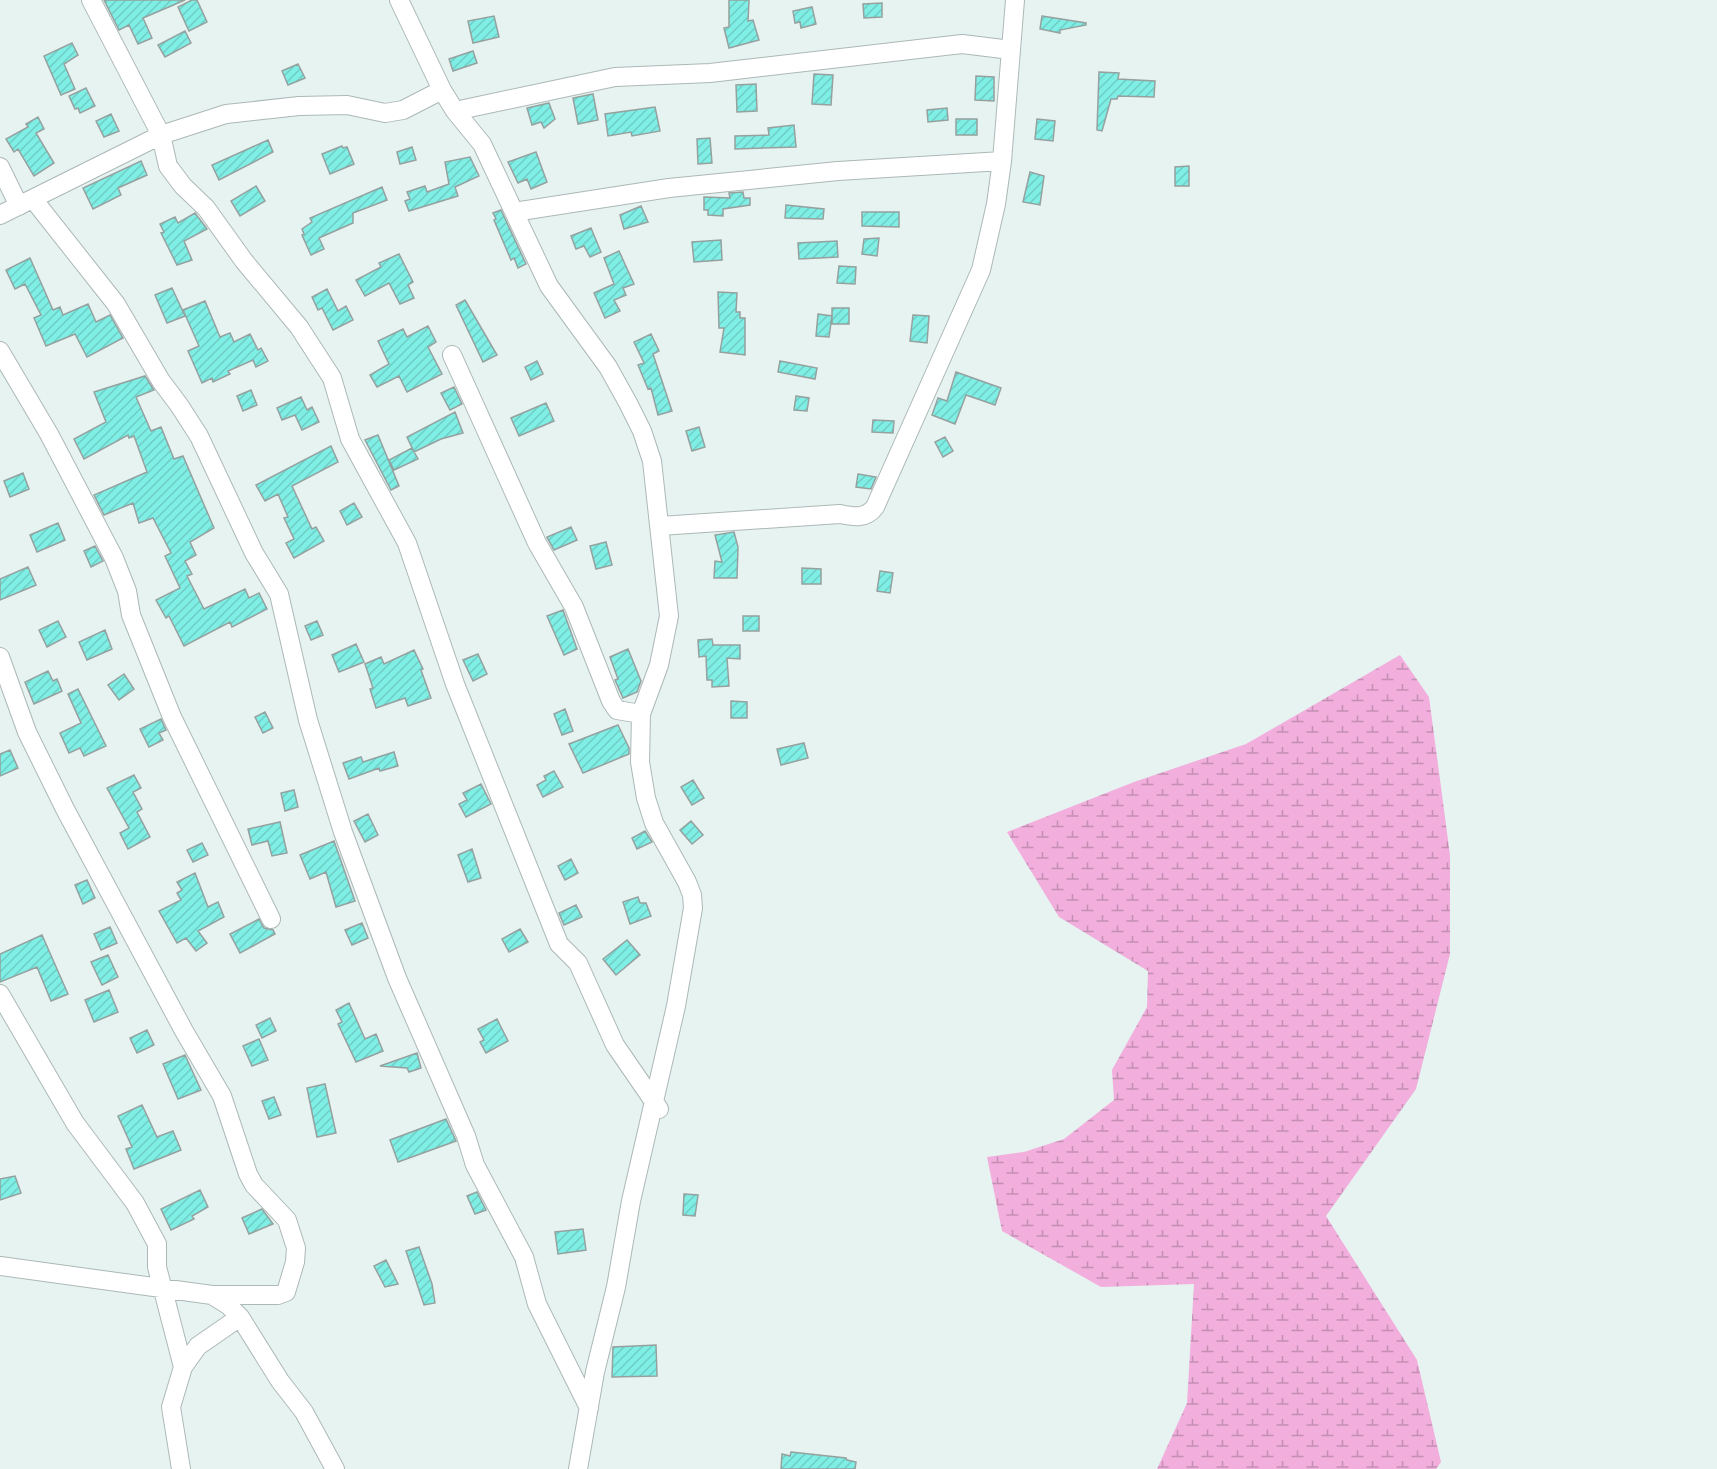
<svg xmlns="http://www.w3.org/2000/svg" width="1717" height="1469" viewBox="0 0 1717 1469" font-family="'Roboto Condensed',sans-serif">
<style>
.wetland{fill:url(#wetland-marsh)}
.building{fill:url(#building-hatch);stroke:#95a19f;stroke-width:1.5}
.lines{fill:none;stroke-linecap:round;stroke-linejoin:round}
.street-casing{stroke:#acb8b7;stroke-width:20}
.street{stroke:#fff;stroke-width:18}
</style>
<defs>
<pattern id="wetland-marsh" width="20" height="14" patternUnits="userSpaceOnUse" patternTransform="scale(1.5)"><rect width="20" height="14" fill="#f2aedd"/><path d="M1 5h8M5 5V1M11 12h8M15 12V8" fill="none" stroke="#c58fb4"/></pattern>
<pattern id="building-hatch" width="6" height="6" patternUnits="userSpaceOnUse" patternTransform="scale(1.5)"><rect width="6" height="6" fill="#7feee5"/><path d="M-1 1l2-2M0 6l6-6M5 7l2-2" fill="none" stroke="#6ecdc5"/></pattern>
</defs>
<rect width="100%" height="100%" fill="#e6f3f1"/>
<!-- wetland -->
<path class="wetland" d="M1400 655 1429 697 1450 855V954L1416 1089 1326 1216 1417 1360 1441 1462 1436 1469H1157L1187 1403 1194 1284 1101 1287 1002 1231 987 1157 1024 1152 1064 1139 1114 1100 1112 1070 1147 1007 1148 971 1059 917 1007 832 1134 782 1246 744Z"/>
<!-- building -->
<path class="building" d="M104 0H185L143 18 152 38 138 44 129 25 119 30Z
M192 0H197L207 22 189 31 178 7Z
M729 0H749L748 21 753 20 759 40 729 48 724 28 729 27Z
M882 3V17L864 18 863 4Z
M812 7 816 24 801 28 800 22 795 23 793 11Z
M494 16 499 37 473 43 468 21Z
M1042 16 1086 23V25L1060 30V33L1040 29Z
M185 31 191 43 165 57 158 45Z
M72 43 78 55 64 64 75 89 61 95 44 56Z
M473 51 477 63 453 71 449 59Z
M298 64 305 78 288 85 282 71Z
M1099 72 1119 73 1118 79 1155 81 1154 97 1118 96 1117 99H1111L1102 131 1097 130Z
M814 74 833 75 831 105 812 104Z
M976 76 994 77V101L975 100Z
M756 84 757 111 737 112 736 85Z
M86 88 95 106 80 113 78 108 75 109 69 96Z
M593 94 598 120 578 124 573 98Z
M549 103 555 119 544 128 541 122 532 125 527 108Z
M655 107 660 131 632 136 631 132 608 136 605 114Z
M947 108 948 120 928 122 927 110Z
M111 114 119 131 104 137 96 121Z
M38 117 44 129 36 133 54 163 34 176 18 149 14 152 6 139 28 127 26 124Z
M956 119H977V135H956Z
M1037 119 1055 121 1053 141 1035 139Z
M794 125 796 147 735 149V136L769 135 768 128Z
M710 138 712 163 698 164 697 139Z
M268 140 273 152 219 180 212 165Z
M342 146 343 148 347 147 354 164 330 174 322 154Z
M412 147 416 160 400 164 397 152Z
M536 152 547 182 531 189 527 179 518 183 508 162Z
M470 157 479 176 455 187 458 196 409 211 405 201 410 199 407 192 425 186 427 192 449 184 445 162Z
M141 161 147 175 118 188 121 195 93 209 83 188Z
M1189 166V186H1175V167Z
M1030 172 1044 176 1040 205 1023 202Z
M256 186 265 201 240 216 231 201Z
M382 187 387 200 353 213V223L319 238 324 249 311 255 302 235 304 234 302 229 312 222 310 218Z
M743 192 744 198H750V205L723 209V216L708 215V210H704V197L730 198 729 193Z
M786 205 824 209 823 219 785 218Z
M641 206 648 222 624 229 620 215Z
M501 210 526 264 518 268 514 258 511 260 494 220 496 219 493 213Z
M862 212H899V227L862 226Z
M195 213 207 229 184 241 192 260 177 265 161 233 164 232 160 224 175 217 178 223Z
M591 228 601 252 590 257 584 246 576 249 571 236Z
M879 238 877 256 862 254 864 239Z
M721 240 722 260 694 262 692 242Z
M837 241 838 257 799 259 798 243Z
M619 251 634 284 623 288 626 295 614 300 620 311 605 318 594 293 614 284 604 258Z
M399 254 413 282 408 285 414 298 400 304 389 283 365 296 356 280 381 267 379 263Z
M30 258 53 310 60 307 63 315 88 304 96 322 110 315 123 338 87 357 75 334 46 346 34 318 41 315 25 284 15 289 6 270Z
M839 266 856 267 855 284 837 283Z
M172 288 185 316 167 323 155 295Z
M327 289 338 311 346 306 353 320 333 330 322 308 318 310 312 297Z
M718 292 737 293 736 312H740V318H745V355L720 352 724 328H719Z
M465 300 497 355 483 362 456 305Z
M205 301 220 337 230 333 234 342 250 334 258 350 261 348 268 361 256 367 253 360 228 371 230 374 213 382 212 378 202 383 188 351 199 346 183 310Z
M832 308H849V324H832Z
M818 314 832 316 829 337 816 336Z
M913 315 929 316 927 343 910 341Z
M428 326 436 342 428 347 442 374 407 392 399 376 377 387 370 375 389 364 378 341 403 329 407 337Z
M651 334 659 351 653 354 672 411 658 415 651 388 648 389 638 365 644 363 634 342Z
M537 361 543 374 531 380 525 367Z
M780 361 817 368 815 379 778 372Z
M956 372 1001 388 995 405 966 395 955 424 932 415 938 398 947 401Z
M145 376 154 390 136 397 151 431 161 427 174 459 183 456 214 528 190 542 196 555 185 561 192 574 187 576 204 609 245 589 249 598 259 593 267 609 232 627 230 622 184 646 169 616 166 618 156 600 180 588 165 556 171 553 153 518 139 523 133 503 104 515 94 495 147 472 134 436 129 438 128 435 84 459 74 439 106 422 94 392Z
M454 387 462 404 450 410 441 393Z
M251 390 257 405 243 411 237 396Z
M796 396 809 398 807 411 794 410Z
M301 397 307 410 312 407 319 422 302 430 295 415 282 420 277 408Z
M546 403 554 421 519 436 511 418Z
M455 412 463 433 441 439 414 452 407 437Z
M873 420 894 421 893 433 872 432Z
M699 427 705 447 692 451 686 431Z
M378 435 399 486 391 490 365 440Z
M945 437 953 451 943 457 935 442Z
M331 446 338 462 292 486 312 529 316 527 324 541 294 558 286 543 294 539 284 518 288 517 278 494 265 501 256 485Z
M412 448 418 459 394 470 389 460Z
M23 473 29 489 10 497 4 481Z
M858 474 876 477 871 489 856 487Z
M354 503 362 517 347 525 340 511Z
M58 523 65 540 37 552 30 535Z
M571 527 577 540 554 550 547 537Z
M734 532 738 547 737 578H714L715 561 722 562 715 535Z
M606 542 612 565 596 569 590 546Z
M95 546 103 561 91 567 84 551Z
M28 567 36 585 0 600V579Z
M802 568 821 569V584H802Z
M880 571 893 573 890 593 877 591Z
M563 610 577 649 564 655 547 616Z
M743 616H759V631H743Z
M58 621 66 637 47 647 39 630Z
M317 621 323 635 311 640 305 626Z
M105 630 112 649 87 660 79 642Z
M712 639 713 645H740V659L727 658 729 686 712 687V680H707L706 656 699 657 698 640Z
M356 644 364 662 339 672 332 655Z
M628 649 641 681 637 692 623 698 615 680 618 679 610 657Z
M414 650 423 669 421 670 431 698 408 706 405 698 376 708 370 689 373 688 365 664 381 657 384 664Z
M478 654 487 674 473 681 463 660Z
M48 671 53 681 57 679 62 691 34 704 25 682Z
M124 674 134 689 119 700 108 685Z
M78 689 106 746 84 756 80 748 69 753 60 733 81 723 68 694Z
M731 701 747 702V718H731Z
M565 709 573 731 562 735 554 714Z
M265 712 273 728 263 733 255 717Z
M161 719 166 730 159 733 163 740 149 747 140 729Z
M618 725 629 748V754L583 773 569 744Z
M804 743 808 758 781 765 777 749Z
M10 750 18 768 0 776V754Z
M394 752 398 766 380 771 379 768 349 779 343 763 361 757 363 762Z
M554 771 563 787 543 797 537 785 546 780 544 776Z
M134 775 141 788 133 792 142 809 137 812 150 837 128 849 120 833 129 828 107 788Z
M693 780 704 798 692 805 681 787Z
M481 784 491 804 466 817 459 804 467 800 463 793Z
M294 790 298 807 285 811 281 793Z
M368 814 378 835 365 842 354 821Z
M691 821 703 835 692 844 680 830Z
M280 822 287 853 272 856 268 841 252 845 248 829Z
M645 831 652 842 637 849 632 838Z
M334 841 355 901 336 907 326 872 310 879 300 855Z
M202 843 208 855 193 862 187 850Z
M472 849 481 878 468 882 458 855Z
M571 859 578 873 565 880 558 866Z
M195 873 208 907 218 902 224 917 198 931 207 943 196 951 186 938 177 943 159 911 181 900 177 893 182 890 177 882Z
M87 880 95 898 83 904 75 885Z
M638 897 640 903H646L651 916 630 924 623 902Z
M576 905 582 917 564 925 559 913Z
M259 919 264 928 273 930 275 934 240 953 230 934Z
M362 923 368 938 352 945 345 930Z
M110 927 117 943 101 950 94 934Z
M520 929 528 942 509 952 502 939Z
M42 935 68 994 51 1001 37 967 0 982V954Z
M627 940 640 955 616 975 603 959Z
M108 955 118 977 102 985 91 962Z
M109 990 118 1012 94 1022 85 1000Z
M349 1003 365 1039 376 1034 383 1051 356 1062 338 1024 342 1022 336 1010Z
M270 1018 276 1031 262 1038 256 1025Z
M497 1019 508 1041 486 1053 480 1042 484 1040 478 1029Z
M147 1030 154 1045 137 1053 130 1038Z
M259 1039 268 1060 252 1066 243 1046Z
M417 1053 421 1068 409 1072 407 1068 380 1066Z
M185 1055 201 1090 178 1099 163 1064Z
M325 1084 336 1133 317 1137 307 1088Z
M274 1097 281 1115 269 1119 262 1101Z
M142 1105 157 1137 173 1131 181 1150 134 1169 126 1149 132 1147 118 1116Z
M446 1119 456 1141 398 1162 390 1140Z
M15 1176 21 1193 0 1200V1179Z
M200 1190 208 1207 192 1216 194 1219 171 1230 161 1209Z
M477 1192 486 1210 475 1214 467 1196Z
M684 1194 698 1195 695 1216 683 1215Z
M262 1209 273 1224 249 1234 242 1218Z
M583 1229 586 1250 558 1254 555 1232Z
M419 1247 432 1284 435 1303 424 1305 406 1251Z
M386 1260 398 1284 385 1287 374 1266Z
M656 1345 657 1376 612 1377 613 1347Z
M791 1452 846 1458 847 1460 856 1462 855 1469H781L782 1454 790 1456Z"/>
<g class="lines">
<defs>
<path id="street" d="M91 0 161 135 168 166 183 186 206 208 244 261 299 327 332 378 350 439 407 543 455 684 559 944 578 963 615 1045 659 1109
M399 0 442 90 455 111 482 144 549 286 608 367 628 403 642 431 652 461 669 616 659 665 641 714 640 762 646 798 654 823 687 882 692 895 693 908 676 1006 631 1201 616 1287 595 1372 578 1469
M455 111 615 77 710 73 962 44 1011 50
M0 167 19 206
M33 199 116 304 161 381 179 405 199 436 254 553 279 594 308 720 343 832 397 978 466 1136 475 1165 524 1257 537 1304 589 1408
M514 212 669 188 838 171 1002 161
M0 215 161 135 226 114 299 106 347 105 385 113 403 110 442 90
M0 351 49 434 114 558 127 591 131 615 172 717 271 919
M452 355 537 543 574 607 611 701 617 710 641 714
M660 526 840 514C854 517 866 519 875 507L981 270 996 204 1002 161 1015 0
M0 657 27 732 65 809 184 1031 222 1096 248 1174 254 1185 287 1220 296 1248 295 1262 286 1292 278 1295H212L0 1266
M0 994 75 1123 135 1203 157 1244V1267L183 1367
M212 1295 228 1305 240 1317 280 1381 304 1412 335 1469
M181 1469 171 1407 183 1367 198 1346 240 1317"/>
</defs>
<!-- street casing -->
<use href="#street" class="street-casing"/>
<!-- street -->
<use href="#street" class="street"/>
</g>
</svg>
